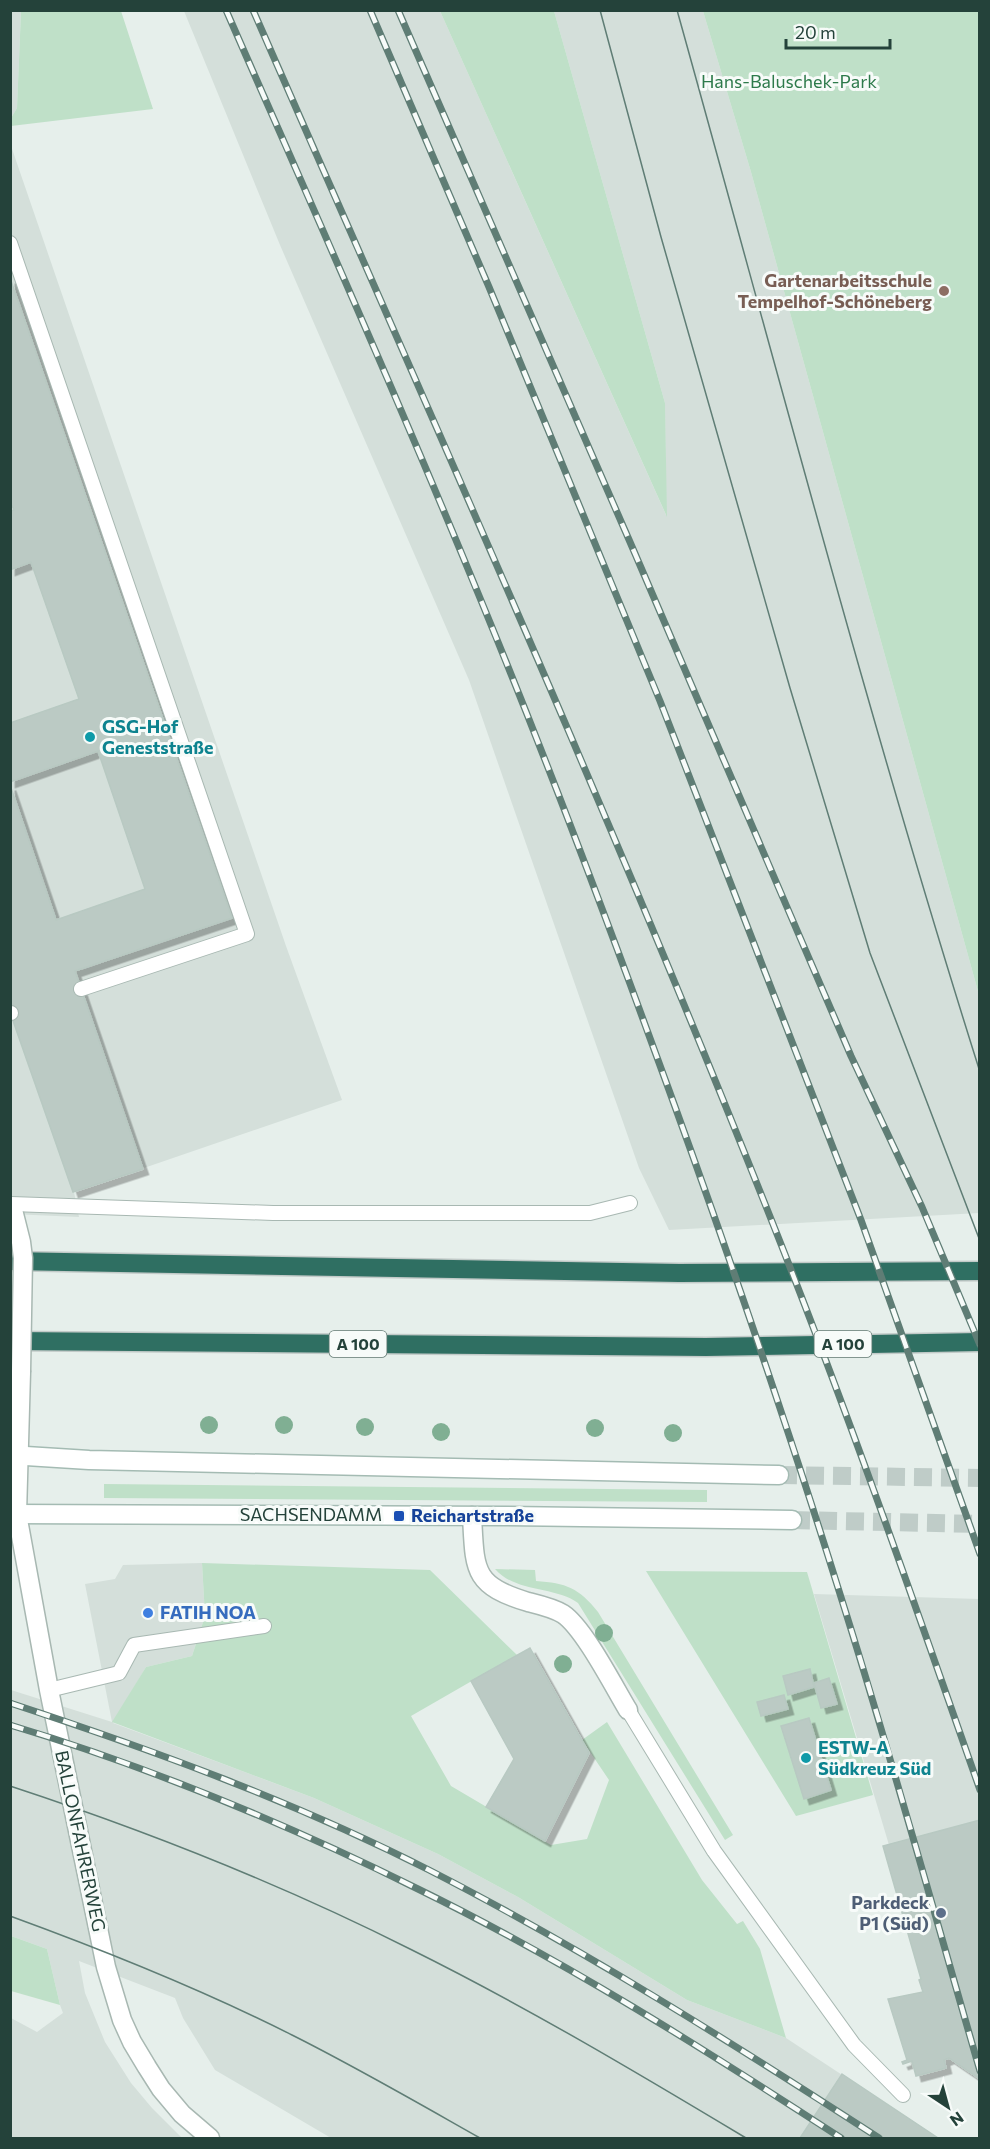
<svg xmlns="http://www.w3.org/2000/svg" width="990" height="2149" viewBox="0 0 990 2149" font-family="Commissioner,sans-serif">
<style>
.built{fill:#d4dfda}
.green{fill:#bfe0c8}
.building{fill:#bbcac4;stroke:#b8c9c2;stroke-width:1.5;filter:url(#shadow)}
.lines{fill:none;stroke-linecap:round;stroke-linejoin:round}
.secondary-tunnel{stroke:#bfccc8;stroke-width:18;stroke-dasharray:18 9;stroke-linecap:butt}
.service-casing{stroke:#a8b8b2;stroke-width:16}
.minor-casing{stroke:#a8b8b2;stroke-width:21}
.secondary-casing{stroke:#a4bbb3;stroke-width:21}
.motorway-casing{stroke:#c2cac8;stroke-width:21}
.service{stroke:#fff;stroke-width:14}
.minor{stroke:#fff;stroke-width:18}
.secondary{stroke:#fff;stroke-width:18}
.motorway{stroke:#2f6f62;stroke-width:18}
.tram{stroke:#5f7d75;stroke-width:1.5}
.rail-casing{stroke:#5f7d75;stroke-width:7}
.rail{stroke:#f7fbf9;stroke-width:4.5;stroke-dasharray:14;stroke-linecap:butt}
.minor-bridge-casing{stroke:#a8b8b2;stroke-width:21;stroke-linecap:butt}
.minor-bridge{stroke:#fff;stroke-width:18}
.tree{fill:#80af93}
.education-dot{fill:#8d6e63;stroke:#f7fbf9;stroke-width:2}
.culture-dot{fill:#0f9aa8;stroke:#f7fbf9;stroke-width:2}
.transit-dot{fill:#1a4fb4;stroke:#f7fbf9;stroke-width:2}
.shop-dot{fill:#3f7fe0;stroke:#f7fbf9;stroke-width:2}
.service-dot{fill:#5c6f8a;stroke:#f7fbf9;stroke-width:2}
.labels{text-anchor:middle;stroke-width:6;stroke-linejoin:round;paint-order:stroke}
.shield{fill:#f7fbf9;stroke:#637a73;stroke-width:1.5}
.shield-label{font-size:16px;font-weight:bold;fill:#24423a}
.park-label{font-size:18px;fill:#2d7a4b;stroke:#f7fbf9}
.education-label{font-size:18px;font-weight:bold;fill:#785e54;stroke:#f7fbf9;text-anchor:end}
.culture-label{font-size:18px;font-weight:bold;fill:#0d838f;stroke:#f7fbf9;text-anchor:start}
.street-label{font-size:18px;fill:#24423a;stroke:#f7fbf9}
.transit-label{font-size:18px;font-weight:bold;fill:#164399;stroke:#f7fbf9;text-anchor:start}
.shop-label{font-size:18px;font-weight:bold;fill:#366cbe;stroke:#f7fbf9;text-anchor:start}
.service-label{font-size:18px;font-weight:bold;fill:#4e5e75;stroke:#f7fbf9;text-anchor:end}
</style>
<defs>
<filter id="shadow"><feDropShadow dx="5.5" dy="5.5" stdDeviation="0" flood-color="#0004"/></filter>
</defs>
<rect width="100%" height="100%" fill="#e6efeb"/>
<!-- built -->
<path class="built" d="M11 11H21L17 108 11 118Z
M184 11H440L666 515 665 403 554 11H703L751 172 979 995V1213L669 1230 639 1168 469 680 280 245Z
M10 143 286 946 342 1100 74 1192 79 1217 11 1214Z
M202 1563 205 1616 192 1656 146 1667 113 1723 314 1798 438 1854 518 1897 687 2000 786 2038 938 2138H331L215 2070 183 2018 175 1998 79 1961 85 1993 105 2042 131 2083 152 2108 182 2138H11V2018L37 2032 63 2013 60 2005 47 1949 11 1936V1690L112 1722 85 1584 115 1579 123 1565Z
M814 1594 979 1599V1820L889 1845Z"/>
<!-- green -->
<path class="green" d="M21 11H121L153 109 11 126V118L17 108Z
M440 11H554L665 403 667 517Z
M703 11H979V995L751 172Z
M104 1484 707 1490V1502L104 1498Z
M202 1563 430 1570 517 1655 411 1716 451 1786 551 1845 587 1839 609 1780 582 1740 607 1722 702 1880 737 1924 743 1921 760 1949 786 2038 687 2000 518 1897 438 1854 314 1798 112 1722 146 1667 192 1656 205 1616Z
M495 1569 535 1570 536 1581C566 1583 579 1588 598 1612L733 1835 725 1840 578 1603C554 1586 516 1593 495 1569Z
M646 1571 807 1572 873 1795 796 1816Z
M11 1936 47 1949 60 2005 11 1991Z"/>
<!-- building -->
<path class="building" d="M10 278 232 918 75 971 143 1169 73 1192 10 1012V785L56 920 145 889 98 751 10 782V723L79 699 31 562 10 570V511L14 510 10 501Z
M530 1648 589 1753 545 1841 486 1807 514 1759 471 1681Z
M810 1669 814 1687 788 1695 783 1676Z
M829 1678 837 1704 821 1708 814 1683Z
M784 1695 788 1709 761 1716 757 1702Z
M809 1718 831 1790 804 1799 781 1726Z
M980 1820V2079L949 2058 944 2060 946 2068 916 2076 912 2061 903 2064 902 2062 907 2060 888 1999 923 1992 919 1980 921 1979 883 1846Z
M842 2074 938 2138H800Z"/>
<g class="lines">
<!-- secondary-tunnel -->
<path class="secondary-tunnel" d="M779 1475 980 1478
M792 1520 980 1524"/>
<defs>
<path id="service" d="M10 243 247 934 81 989
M10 1013H11
M11 1204 273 1213H590L630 1203
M49 1690 119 1673 134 1645 264 1626
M628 1710 714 1851 854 2045 903 2095"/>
<path id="minor" d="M21 1372 17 1514 49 1690 106 1967 122 2020 132 2042 147 2067 161 2089 182 2114 210 2138
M472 1516C475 1570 472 1585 528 1602 540 1605 553 1608 563 1614 584 1628 614 1687 628 1710"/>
<path id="secondary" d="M10 1455 89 1460 779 1475
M10 1514 507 1516 792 1520"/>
<path id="motorway" d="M10 1261 679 1273 980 1271
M10 1341 706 1347 980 1342"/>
</defs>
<!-- service casing -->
<use href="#service" class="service-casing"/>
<!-- minor casing -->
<use href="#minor" class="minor-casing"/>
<!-- secondary casing -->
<use href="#secondary" class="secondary-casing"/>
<!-- motorway casing -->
<use href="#motorway" class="motorway-casing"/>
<!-- service -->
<use href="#service" class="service"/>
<!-- minor -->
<use href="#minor" class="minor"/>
<!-- secondary -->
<use href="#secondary" class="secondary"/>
<!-- motorway -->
<use href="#motorway" class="motorway"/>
<!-- tram -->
<path class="tram" d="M600 10 661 237 790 688 870 953 980 1241
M677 10C776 365 869 721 980 1072
M10 1786C147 1831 281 1884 410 1949 525 2006 636 2072 746 2138
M10 1916C106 1951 201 1989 292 2035 356 2067 418 2103 480 2138"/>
<defs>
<path id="rail" d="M226 10C312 206 399 401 480 598 539 741 594 885 647 1030 716 1217 781 1405 840 1594 890 1752 934 1912 980 2071
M253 10C429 412 609 811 771 1219 846 1407 913 1599 980 1790
M370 10 489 287 660 701 861 1220 980 1554
M398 10 630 542 851 1056 922 1207 980 1345
M10 1703C153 1750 295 1802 429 1870 585 1950 732 2043 879 2138
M10 1725C150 1767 287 1824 418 1889 565 1961 704 2049 841 2138"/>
</defs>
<!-- rail casing -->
<use href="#rail" class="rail-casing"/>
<!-- rail -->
<use href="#rail" class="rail"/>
<defs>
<path id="minor-bridge" d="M14 1214 21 1242 23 1258 21 1372"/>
</defs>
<!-- minor-bridge casing -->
<use href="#minor-bridge" class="minor-bridge-casing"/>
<!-- minor-bridge -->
<use href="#minor-bridge" class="minor-bridge"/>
</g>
<!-- trees -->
<g class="tree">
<circle cx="209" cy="1425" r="9"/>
<circle cx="284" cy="1425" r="9"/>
<circle cx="365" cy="1427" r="9"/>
<circle cx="595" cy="1428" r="9"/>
<circle cx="441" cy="1432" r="9"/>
<circle cx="673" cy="1433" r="9"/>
<circle cx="604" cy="1633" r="9"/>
<circle cx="563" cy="1664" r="9"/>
</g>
<!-- markers -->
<circle class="education-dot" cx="944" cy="291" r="6"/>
<g class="culture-dot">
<circle cx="90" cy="737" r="6"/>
<circle cx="806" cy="1758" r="6"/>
</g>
<rect class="transit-dot" x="393" y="1510" width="12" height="12" rx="3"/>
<circle class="shop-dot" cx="148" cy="1613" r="6"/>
<circle class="service-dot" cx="941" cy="1913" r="6"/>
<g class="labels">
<!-- shield labels -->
<g class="shield">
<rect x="329.5" y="1331" width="57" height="26" rx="4.5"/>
<rect x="814.5" y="1331" width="57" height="26" rx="4.5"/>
</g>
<g class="shield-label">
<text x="358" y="1350">A 100</text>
<text x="843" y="1350">A 100</text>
</g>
<!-- park labels -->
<g class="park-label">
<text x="789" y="88">Hans-Baluschek-Park</text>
</g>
<!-- education labels -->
<g class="education-label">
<text x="932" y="287">Gartenarbeitsschule<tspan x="932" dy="21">Tempelhof-Schöneberg</tspan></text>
</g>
<!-- culture labels -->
<g class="culture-label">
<text x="102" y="733">GSG-Hof<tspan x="102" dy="21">Geneststraße</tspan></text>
<text x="818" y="1754">ESTW-A<tspan x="818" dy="21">Südkreuz Süd</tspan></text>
</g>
<!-- street labels -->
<g class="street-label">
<text x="311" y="1521">SACHSENDAMM</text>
<text transform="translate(80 1841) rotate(78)" y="6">BALLONFAHRERWEG</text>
</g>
<!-- transit labels -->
<g class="transit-label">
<text x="411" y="1522">Reichartstraße</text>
</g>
<!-- shop labels -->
<g class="shop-label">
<text x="160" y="1619">FATIH NOA</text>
</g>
<!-- service labels -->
<g class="service-label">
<text x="929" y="1909">Parkdeck<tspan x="929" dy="21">P1 (Süd)</tspan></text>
</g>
</g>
<!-- border -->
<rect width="990" height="2149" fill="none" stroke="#24423a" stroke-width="24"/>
<!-- north arrow -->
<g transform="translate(948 2107) rotate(144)" stroke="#f7fbf9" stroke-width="4.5" paint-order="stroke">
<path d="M0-4.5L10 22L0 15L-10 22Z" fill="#24423a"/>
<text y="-9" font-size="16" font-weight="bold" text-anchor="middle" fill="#24423a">N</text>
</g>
<!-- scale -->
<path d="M786 39v9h104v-9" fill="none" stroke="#24423a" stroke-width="3"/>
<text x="795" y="39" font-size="18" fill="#24423a" stroke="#f7fbf9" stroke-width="4.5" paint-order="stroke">20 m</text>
</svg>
